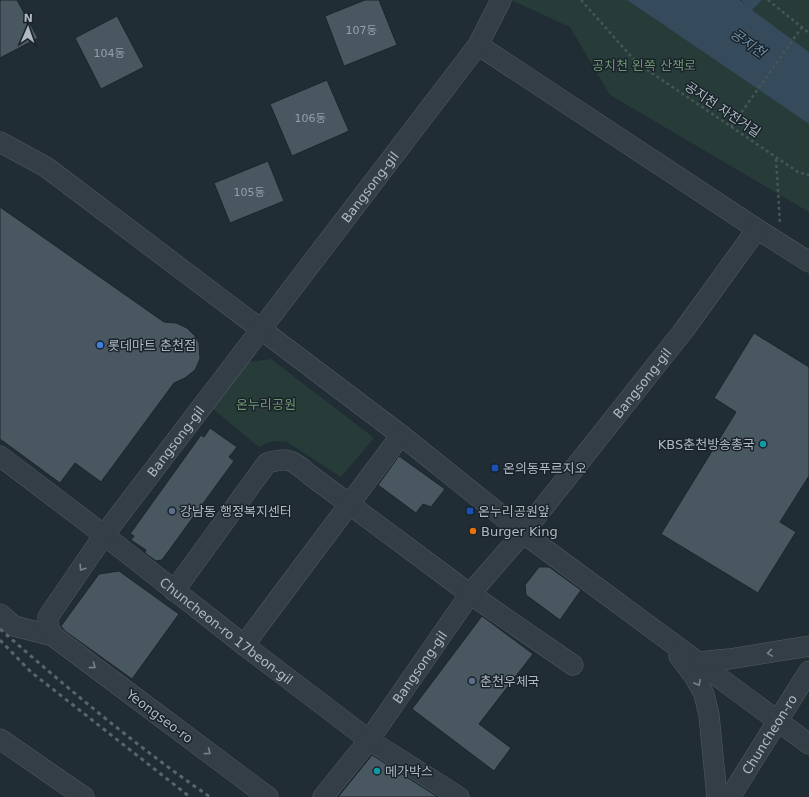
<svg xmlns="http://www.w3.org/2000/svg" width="809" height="797" viewBox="0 0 809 797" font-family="'DejaVu Sans','Noto Sans KR',sans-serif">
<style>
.green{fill:#273c39}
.water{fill:#354b5c}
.building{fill:#495761;stroke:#1c252c}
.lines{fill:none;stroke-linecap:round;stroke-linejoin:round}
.minor-casing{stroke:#525c64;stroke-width:21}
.path{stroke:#445756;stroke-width:2.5;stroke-dasharray:3 3;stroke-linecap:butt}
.minor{stroke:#343e46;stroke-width:20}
.rail{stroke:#58656f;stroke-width:3;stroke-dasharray:4 4;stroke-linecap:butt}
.oneway{stroke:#77828b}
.shop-dot{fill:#3f7fe0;stroke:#1a232a;stroke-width:1.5}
.culture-dot{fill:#0f9aa8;stroke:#1a232a;stroke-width:1.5}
.transit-dot{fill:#1a4fb4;stroke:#1a232a;stroke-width:1.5}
.service-dot{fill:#5c6f8a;stroke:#1a232a;stroke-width:1.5}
.food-dot{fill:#e8710a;stroke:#1a232a;stroke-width:1.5}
.labels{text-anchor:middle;stroke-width:3;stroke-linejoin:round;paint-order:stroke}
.number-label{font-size:11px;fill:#95a0aa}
.park-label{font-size:13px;fill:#6f9772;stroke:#1a232a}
.street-label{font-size:13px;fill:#aeb9c3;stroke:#1a232a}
.poi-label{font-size:13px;fill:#aeb9c3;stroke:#1a232a;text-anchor:start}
.water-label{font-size:14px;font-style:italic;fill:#708fa5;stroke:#1a232a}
</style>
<rect width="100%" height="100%" fill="#212d35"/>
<!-- green -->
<path class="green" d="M511 0H627L809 124V212L610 95 570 27Z
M762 0H809V52L752 10Z
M271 359 374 438 341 477 287 442 276 441 266 443 259 447 213 409 234 374 250 362Z"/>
<!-- water -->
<path class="water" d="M627 0H740L747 6 741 0H762L752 10 809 52V124Z"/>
<!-- building -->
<path class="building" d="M0 0H17L38 38 0 58Z
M365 0H379L397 45 344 66 325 16Z
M117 16 144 67 101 89 75 38Z
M327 80 349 131 292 156 270 104Z
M268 161 284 201 230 223 214 183Z
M0 207 164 322 176 323 187 328 195 336 199 343 200 359 195 370 185 378 174 383 101 482 75 463 60 483 0 439Z
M754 333 809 367V476L780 522 796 532 758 593 661 534 736 412 714 398Z
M210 428 237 447 229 457 234 461 162 560 156 561 145 553 146 550 131 540 134 536 130 534 201 435 204 437Z
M399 456 445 489 431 507 423 504 416 513 378 485Z
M539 567H549L581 590 560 620 526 595 525 585Z
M119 571 179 614 132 679 65 631 61 626 99 574Z
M482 616 533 654 479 724 511 748 494 771 412 709Z
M372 755 438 797H338Z"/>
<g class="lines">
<defs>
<g id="minor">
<path d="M478 45 757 229 809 262"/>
<path d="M0 142 46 167 401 435 523 533 809 744"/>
<path id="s1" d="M0 456 104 535 244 645 369 740 459 797"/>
<path d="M174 591 267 463C289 456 293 461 310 475L470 594 573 665"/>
<path d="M0 614 14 626 53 636"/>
<path d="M244 645 401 435"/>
<path d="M679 656 694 676 704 694 709 715 717 797"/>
<path d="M698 662 729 659 809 646"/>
<path d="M0 739 84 797"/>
<path id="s2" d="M268 797 53 636 48 626V617L104 535 478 45 501 0"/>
<path id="s3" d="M323 797 369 740 470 594 523 533 684 330 757 229"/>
<path id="s4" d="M730 797 809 671"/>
</g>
</defs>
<!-- minor casing -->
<use href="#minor" class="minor-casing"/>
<!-- path -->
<path class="path" d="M581 0 637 63 798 172 809 175
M768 0 809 33
M731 127 802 27
M776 159 780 223"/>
<!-- minor -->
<use href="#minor" class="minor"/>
<!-- rail -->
<path class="rail" d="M0 629C67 688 136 746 210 797
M0 640 31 672 190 797"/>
</g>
<!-- one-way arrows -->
<defs><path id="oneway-chevron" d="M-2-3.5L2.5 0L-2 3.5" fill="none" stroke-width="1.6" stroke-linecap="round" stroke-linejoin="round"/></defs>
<g class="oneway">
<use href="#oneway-chevron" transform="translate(82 568) rotate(124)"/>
<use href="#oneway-chevron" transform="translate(770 653) rotate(171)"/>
<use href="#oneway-chevron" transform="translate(93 666) rotate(37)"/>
<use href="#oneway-chevron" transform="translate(698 683) rotate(61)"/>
<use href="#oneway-chevron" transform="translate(208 752) rotate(37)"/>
</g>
<!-- markers -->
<circle class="shop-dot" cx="100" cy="345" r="4"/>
<g class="culture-dot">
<circle cx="763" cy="444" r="4"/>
<circle cx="377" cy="771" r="4"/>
</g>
<g class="transit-dot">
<rect x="491" y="464" width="8" height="8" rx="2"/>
<rect x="466" y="507" width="8" height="8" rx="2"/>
</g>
<g class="service-dot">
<circle cx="172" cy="511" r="4"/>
<circle cx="472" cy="681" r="4"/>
</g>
<circle class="food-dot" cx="473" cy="531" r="4"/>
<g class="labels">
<!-- number labels -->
<g class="number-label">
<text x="361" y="34">107동</text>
<text x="109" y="57">104동</text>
<text x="310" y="122">106동</text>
<text x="249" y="196">105동</text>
</g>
<!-- park labels -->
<g class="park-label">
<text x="644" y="70">공치천 왼쪽 산책로</text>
<text x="266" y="409">온누리공원</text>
</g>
<!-- street labels -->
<g class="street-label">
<text transform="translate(723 109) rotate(34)" y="5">공지천 자전거길</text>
<text dy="5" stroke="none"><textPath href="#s2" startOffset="826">Bangsong-gil</textPath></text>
<text dy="5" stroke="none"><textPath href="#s3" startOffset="523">Bangsong-gil</textPath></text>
<text dy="5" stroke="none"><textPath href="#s2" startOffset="506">Bangsong-gil</textPath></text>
<text dy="5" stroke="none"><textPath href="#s1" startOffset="286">Chuncheon-ro 17beon-gil</textPath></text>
<text dy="5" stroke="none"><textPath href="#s3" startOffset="162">Bangsong-gil</textPath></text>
<text transform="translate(160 716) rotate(37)" y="5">Yeongseo-ro</text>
<text dy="5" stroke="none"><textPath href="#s4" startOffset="74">Chuncheon-ro</textPath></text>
</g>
<!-- poi labels -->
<g class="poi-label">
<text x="108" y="350">롯데마트 춘천점</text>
<text x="755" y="449" text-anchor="end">KBS춘천방송총국</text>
<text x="503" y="473">온의동푸르지오</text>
<text x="180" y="516">강남동 행정복지센터</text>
<text x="478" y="516">온누리공원앞</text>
<text x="481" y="536">Burger King</text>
<text x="480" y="686">춘천우체국</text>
<text x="385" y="776">메가박스</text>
</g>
<!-- water labels -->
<g class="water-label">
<text transform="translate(748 43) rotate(35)" y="5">공지천</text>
</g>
</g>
<!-- north arrow -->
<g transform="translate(28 28) rotate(2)" stroke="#1a232a" stroke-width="3" paint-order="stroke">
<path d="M0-3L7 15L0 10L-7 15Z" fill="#aeb9c3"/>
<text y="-6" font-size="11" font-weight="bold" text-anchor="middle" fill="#aeb9c3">N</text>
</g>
</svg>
